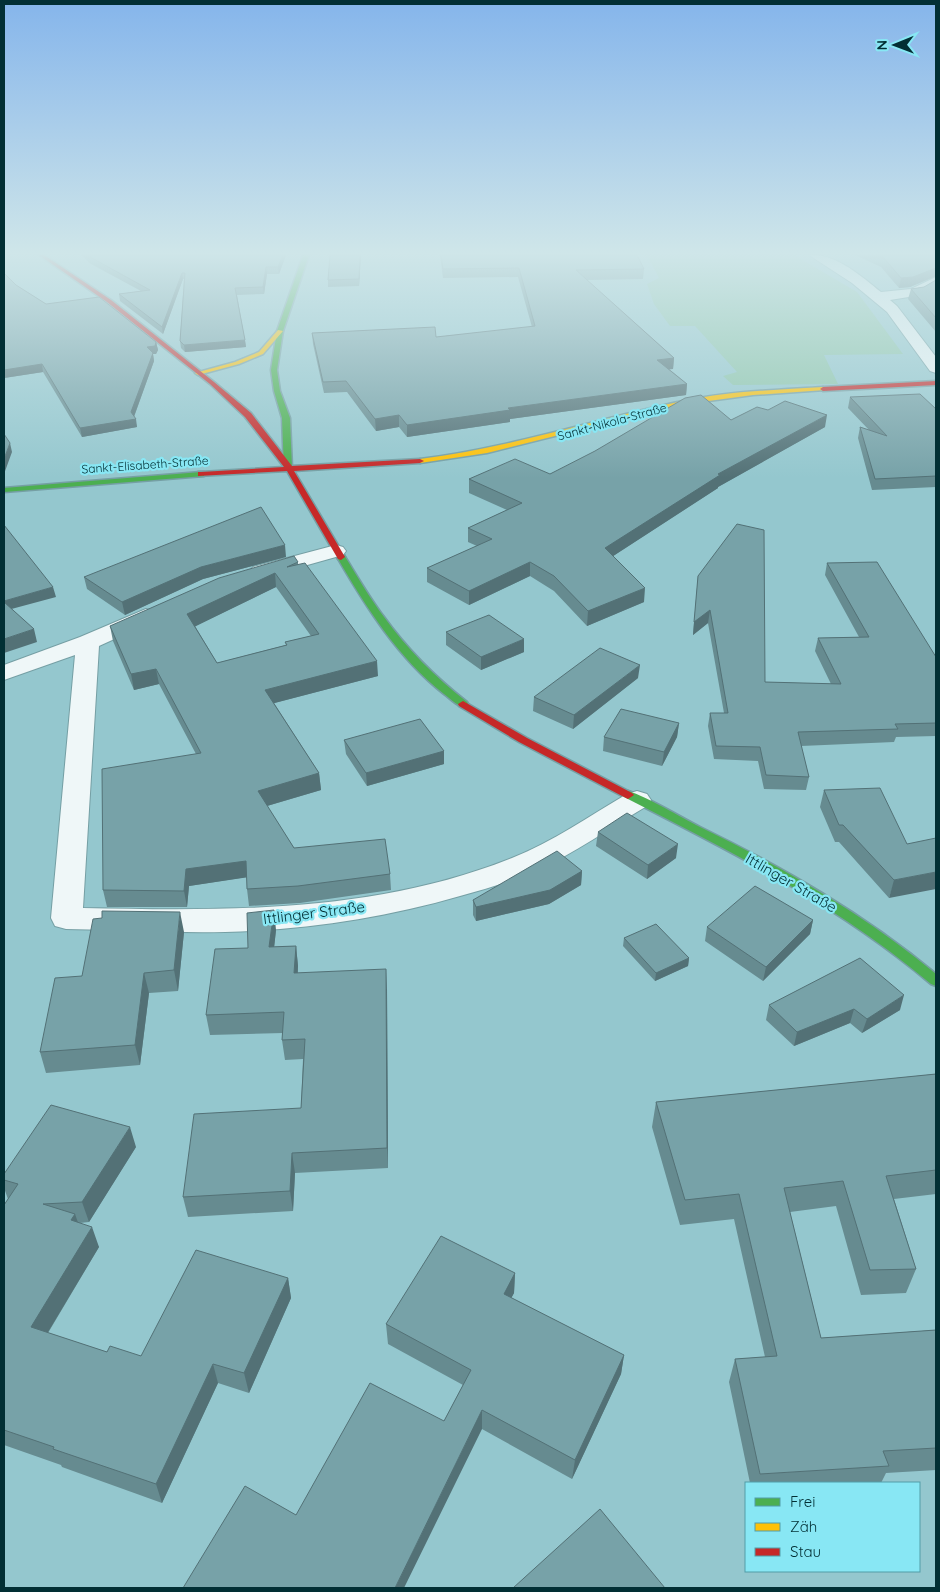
<svg xmlns="http://www.w3.org/2000/svg" width="940" height="1592" viewBox="0 0 940 1592" font-family="Quicksand,sans-serif">
<style>
.green{fill:#8dc5aa}
.lines{fill:none;stroke-linecap:round;stroke-linejoin:round}
.street-casing{stroke:#759fa4;stroke-width:2}
.fast-casing{stroke:#759fa4;stroke-width:3}
.slow-casing{stroke:#759fa4;stroke-width:3}
.jam-casing{stroke:#759fa4;stroke-width:3}
.street{fill:#eff7f8;fill-rule:evenodd}
.fast{fill:#4caf50;fill-rule:evenodd}
.slow{fill:#ffc107;fill-rule:evenodd}
.jam{fill:#c62828;fill-rule:evenodd}
.wall{fill:#668b90;fill-rule:evenodd}
.shaded-wall{fill:#537176}
.building{fill:#77a2a8;stroke:#537176;fill-rule:evenodd}
.labels{text-anchor:middle;stroke-width:4.5;stroke-linejoin:round;paint-order:stroke}
.far-street-label{font-size:12px;fill:#022f34;stroke:#88e7f4}
.street-label{font-size:15px;fill:#022f34;stroke:#88e7f4}
</style>
<rect width="100%" height="100%" fill="#94c7ce"/>
<!-- green -->
<path class="green" d="M647 255H794L857 292 903 354 824 355 838 384 733 385 723 376 737 372 695 326H670L654 304 647 284 659 278Z"/>
<g class="lines">
<defs>
<path id="street" d="M809 255C836 253 861 276 881 292L911 289 936 277V287L921 295 890 300 897 306 936 357V373L930 371 887 312 852 283Z
M336 545 343 547 346 551 343 555 261 578 253 577 250 572 253 567Z
M146 609 154 611 157 616 154 621 99 646 83 908C227 911 375 913 512 858 553 842 589 816 627 794L637 791 647 794 651 800 647 806C610 828 575 853 536 871 511 882 485 889 460 896 384 918 304 930 225 932 172 933 119 930 66 929L55 926 51 918 75 655 4 680V665L80 637Z"/>
<path id="fast" d="M303 255H309L283 331 277 370 280 391 290 418 292 469 288 471 284 469 282 418 274 391 271 370 277 331Z
M201 472H204V476L4 492V488Z
M341 554 344 555C357 576 369 597 384 617 407 649 435 677 467 702L468 704 467 706C458 708 451 699 444 694 398 658 366 607 337 557Z
M628 791C648 797 680 817 700 827 784 868 864 914 936 974V986L931 984C836 904 734 853 624 797L622 795Z"/>
<path id="slow" d="M278 330 283 331 263 354 239 364 198 375 195 373 235 362 259 352Z
M823 387 826 389 825 390 753 395 701 402 651 412 487 453 420 463 416 461 420 459C510 448 595 419 683 401 729 391 776 390 823 387Z"/>
<path id="jam" d="M39 255H44L111 300 214 382 251 413 292 466 420 459 424 461 420 463 294 471 345 557 341 560 338 559 287 471 198 476V472H201L284 467 245 417 210 384 107 302Z
M936 381V385L823 391 820 389 823 387Z
M463 701 527 738 632 793 634 795 628 799 624 797 519 742 459 706 458 704Z"/>
</defs>
<!-- street casing -->
<use href="#street" class="street-casing"/>
<!-- fast casing -->
<use href="#fast" class="fast-casing"/>
<!-- slow casing -->
<use href="#slow" class="slow-casing"/>
<!-- jam casing -->
<use href="#jam" class="jam-casing"/>
<!-- street -->
<use href="#street" class="street"/>
<!-- fast -->
<use href="#fast" class="fast"/>
<!-- slow -->
<use href="#slow" class="slow"/>
<!-- jam -->
<use href="#jam" class="jam"/>
</g>
<!-- wall -->
<path class="wall" d="M81 255H286L279 274H267L264 294 237 295 246 347 185 352 181 348 180 341 184 279H183L163 334 120 301 119 294 141 291 91 264Z
M330 255H361L359 286 328 287V280Z
M440 255H637L644 269 643 279 587 280 674 358 673 369H669L687 384 686 395 510 419V422L407 437 399 427 376 431 347 392 324 393 313 344 312 333 436 337 532 327 518 277 443 278Z
M855 255H936V276L910 287 899 288 881 267Z
M4 273 16 285 46 304 156 342 158 350 156 354H153L154 361 134 417 137 427 82 437 43 372 4 378Z
M936 280V332L908 299 911 289 924 287Z
M850 397 936 409V487L872 490 858 438 860 427 869 430 848 408Z
M731 420 825 427 718 487V488L613 556 644 602 587 626 554 591 530 576 469 605 427 582V568L477 546 468 542V528L507 510 469 493V479L550 474Z
M286 557 203 579 125 615 87 589 84 577Z
M298 562V565L378 676 274 703 319 773 321 790 267 806 294 848 390 874 391 890 300 903 249 906 247 889V877L189 886 187 907H107L103 890 196 754 159 684 134 690 113 641 110 626ZM276 587 311 636 285 642 286 645 217 663 195 626Z
M827 563 936 657V736L896 737 894 742 801 746 809 777 806 790 764 789 758 761 714 759 708 726 710 713H724L708 623 693 635 698 576 765 682 831 684 815 651 818 638 859 637 825 575Z
M446 632 524 652 481 670 446 645Z
M638 678 573 729 533 711 534 697Z
M679 723 677 737 662 766 603 751 604 737Z
M344 740 444 751V764L367 786 346 754Z
M824 790 907 844 889 898 839 842H835L820 807Z
M598 832 676 858 647 879 596 846Z
M582 871 581 885 549 904 476 921 473 915V900Z
M813 920 810 934 763 981 705 941 707 927Z
M276 930 274 947 296 946 298 966V973L387 989 388 1168 295 1173 293 1211 188 1217 183 1197 301 1108 303 1059 285 1060 282 1040 283 1033 210 1035 206 1015 248 948Z
M184 932 178 991 149 993 140 1065 46 1073 40 1052 82 976Z
M624 938 689 958 688 966 655 981 623 946Z
M769 1005 900 1010 862 1033 850 1023 794 1046 766 1020Z
M936 1074V1194L894 1199 916 1269 906 1293 861 1295 836 1206 790 1212 821 1338 936 1330V1470L886 1473 881 1483H750L729 1382 735 1359 765 1357 734 1219 680 1225 652 1127 656 1102Z
M136 1147 89 1222 80 1223 99 1247 48 1333 107 1352 141 1356 288 1278 291 1298 249 1393 218 1383 162 1503 62 1467 61 1465 4 1445V1205L8 1199 4 1188V1174Z
M515 1273 514 1293 511 1298 624 1355 621 1374 572 1479 482 1429 296 1515 444 1421 463 1385 388 1344 386 1324Z"/>
<!-- shaded-wall -->
<path class="shaded-wall" d="M283 255H286L279 274 278 267Z
M360 255H361L359 286V279Z
M266 267 267 274 264 294 263 287Z
M936 268V276L910 287 899 288 901 278Z
M182 273 183 279 163 334 162 327Z
M245 340 246 347 185 352 184 345Z
M156 342 158 350 156 354H153L154 361 133 419H136L137 427 82 437 80 428 131 412 147 347Z
M674 358 673 369 656 371 657 360Z
M42 364 43 372 4 378V370Z
M687 384 686 395 510 419V422L407 437V425L508 408Z
M399 415V427L376 431 375 419Z
M827 415 825 427 718 487V488L604 562 605 548 718 474Z
M10 443 12 452 4 474V459Z
M285 545 286 557 203 579 125 615 122 602 201 567Z
M530 562V576L469 605V591Z
M275 573 276 587 190 629 187 614Z
M53 587 56 597 4 611V601Z
M645 588 644 602 587 626 588 611Z
M710 610 708 623 693 635 694 622Z
M34 629 37 642 4 653V639Z
M524 639V652L481 670V657Z
M377 661 378 676 267 705 265 690Z
M640 665 638 678 573 729 574 715Z
M156 669 159 684 134 690 131 674Z
M679 723 677 737 662 766 664 752Z
M444 751V764L367 786 366 773Z
M319 773 321 790 260 808 258 791Z
M678 844 676 858 647 879 648 865Z
M246 861 249 877 189 886 187 907 184 891 186 869Z
M582 871 581 885 549 904 476 921V907Z
M936 872V889L889 898 894 880Z
M274 910 276 930 272 967 269 947Z
M180 912 184 932 178 991 174 970Z
M813 920 810 934 763 981 766 967Z
M296 946 298 966 296 993 294 973Z
M689 958 688 966 655 981 656 973Z
M386 969 387 989 388 1168 387 1148Z
M144 973 149 993 140 1065 135 1045Z
M904 995 900 1010 862 1033 867 1019Z
M854 1009 850 1023 794 1046 797 1032Z
M130 1127 136 1147 89 1222 82 1202Z
M292 1153 295 1173 293 1211 290 1191Z
M75 1214 82 1234 71 1220Z
M92 1227 99 1247 39 1347 31 1327Z
M515 1273 514 1293 503 1314 504 1294Z
M288 1278 291 1298 249 1393 244 1373Z
M624 1355 621 1374 572 1479 575 1460Z
M213 1364 218 1383 162 1503 156 1484Z
M482 1410V1429L404 1588H395Z"/>
<!-- building -->
<path class="building" d="M87 255H283L278 267H266L263 287 235 288 245 340 184 345 180 341 185 273H182L162 327 119 294 150 290 90 257Z
M330 255H360L359 279 328 280Z
M441 255H637L644 269 576 270 674 358 657 360 687 384 508 408 510 410 407 425 399 415 375 419 346 381 323 382 312 333 435 327 436 337 535 326 519 268 443 269Z
M877 255H936V268L913 277 901 278 883 257Z
M4 273 16 285 46 304 99 297 156 342 155 346 147 347 153 353 131 412 136 419 80 428 42 364 4 370Z
M936 280V318L911 289 924 287Z
M920 394 936 409V476L875 479 860 427 887 436 850 397Z
M701 395 731 420 757 407 768 410 785 401 827 415 718 474 720 475 605 548 645 588 588 611 554 576 530 562 469 591 427 568 492 539 468 528 522 503 469 479 515 459 550 474 595 451 685 398Z
M4 434 10 443 4 459Z
M261 507 285 545 201 567 122 602 84 577Z
M737 524 764 530 765 682 841 684 818 638 869 637 827 563 877 562 936 657V723L895 724 898 729 798 732 809 777 766 775 760 747 716 746 710 713H728L710 610 694 622 698 576Z
M4 525 53 587 4 601Z
M294 556 298 562 287 567 305 563 377 661 265 690 319 773 258 791 294 848 385 839 390 874 298 886 247 889 246 861 186 869 184 891 103 890 102 769 201 753 156 669 131 674 110 626 219 578ZM275 573 319 634 285 642 287 645 217 663 187 614Z
M4 602 34 629 4 639Z
M489 615 524 639 481 657 446 632Z
M600 648 640 665 574 715 534 697Z
M621 709 679 723 664 752 604 737Z
M420 719 444 751 366 773 344 740Z
M880 788 907 844 936 838V872L894 880 843 825H839L824 790Z
M627 813 678 844 648 865 598 832Z
M557 851 582 871 550 890 476 907 473 900Z
M755 886 813 920 766 967 707 927Z
M274 910 269 947 296 946 294 973 386 969 387 1148 292 1153 290 1191 183 1197 194 1114 301 1108 305 1039 282 1040 284 1012 206 1015 215 949 248 948 247 913Z
M102 911 180 912 174 970 144 973 135 1045 40 1052 55 978 82 976 93 919 102 918Z
M656 924 689 958 656 973 624 938Z
M860 958 904 995 867 1019 854 1009 797 1032 769 1005Z
M936 1074V1170L886 1176 916 1269 870 1270 843 1181 784 1188 821 1338 936 1330V1448L883 1451 889 1466 760 1474 735 1359 777 1356 739 1194 685 1200 656 1102Z
M51 1105 130 1127 82 1202 43 1204 75 1214 71 1220 92 1227 31 1327 107 1352 110 1346 141 1356 196 1250 288 1278 244 1373 213 1364 156 1484 53 1449 54 1447 4 1430V1205L18 1184 4 1180V1174Z
M441 1236 515 1273 504 1294 624 1355 575 1460 482 1410 395 1588H183L245 1486 296 1515 370 1383 444 1421 471 1370 386 1324Z
M600 1509 665 1588H513Z"/>
<!-- sky -->
<linearGradient id="sky" x2="0" y2="1"><stop stop-color="#85b5eb"/><stop offset="0.53" stop-color="#cfe6e9"/><stop offset="1" stop-color="#cfe6e9" stop-opacity="0"/></linearGradient>
<rect width="940" height="478" fill="url(#sky)"/>
<g class="labels">
<!-- far-street labels -->
<g class="far-street-label">
<text transform="translate(612 422) rotate(-15)" y="4">Sankt-Nikola-Straße</text>
<text transform="translate(145 465) rotate(-4)" y="4">Sankt-Elisabeth-Straße</text>
</g>
<!-- street labels -->
<g class="street-label">
<text transform="translate(791 883) rotate(30)" y="5">Ittlinger Straße</text>
<text transform="translate(314 913) rotate(-7)" y="5">Ittlinger Straße</text>
</g>
</g>
<!-- border -->
<rect width="940" height="1592" fill="none" stroke="#022f34" stroke-width="10"/>
<!-- legend -->
<rect x="745" y="1482" width="175" height="90" fill="#88e7f4" stroke="#529da7"/>
<rect x="755" y="1498" width="25" height="8" fill="#4caf50" stroke="#529da7"/>
<text x="790" y="1507" font-size="15" fill="#022f34">Frei</text>
<rect x="755" y="1523" width="25" height="8" fill="#ffc107" stroke="#529da7"/>
<text x="790" y="1532" font-size="15" fill="#022f34">Zäh</text>
<rect x="755" y="1548" width="25" height="8" fill="#c62828" stroke="#529da7"/>
<text x="790" y="1557" font-size="15" fill="#022f34">Stau</text>
<!-- north arrow -->
<g transform="translate(895 45) rotate(269)" stroke="#88e7f4" stroke-width="4" paint-order="stroke">
<path d="M0-4L9 19L0 12L-9 19Z" fill="#022f34"/>
<text y="-8" font-size="14" font-weight="bold" text-anchor="middle" fill="#022f34">N</text>
</g>
</svg>
